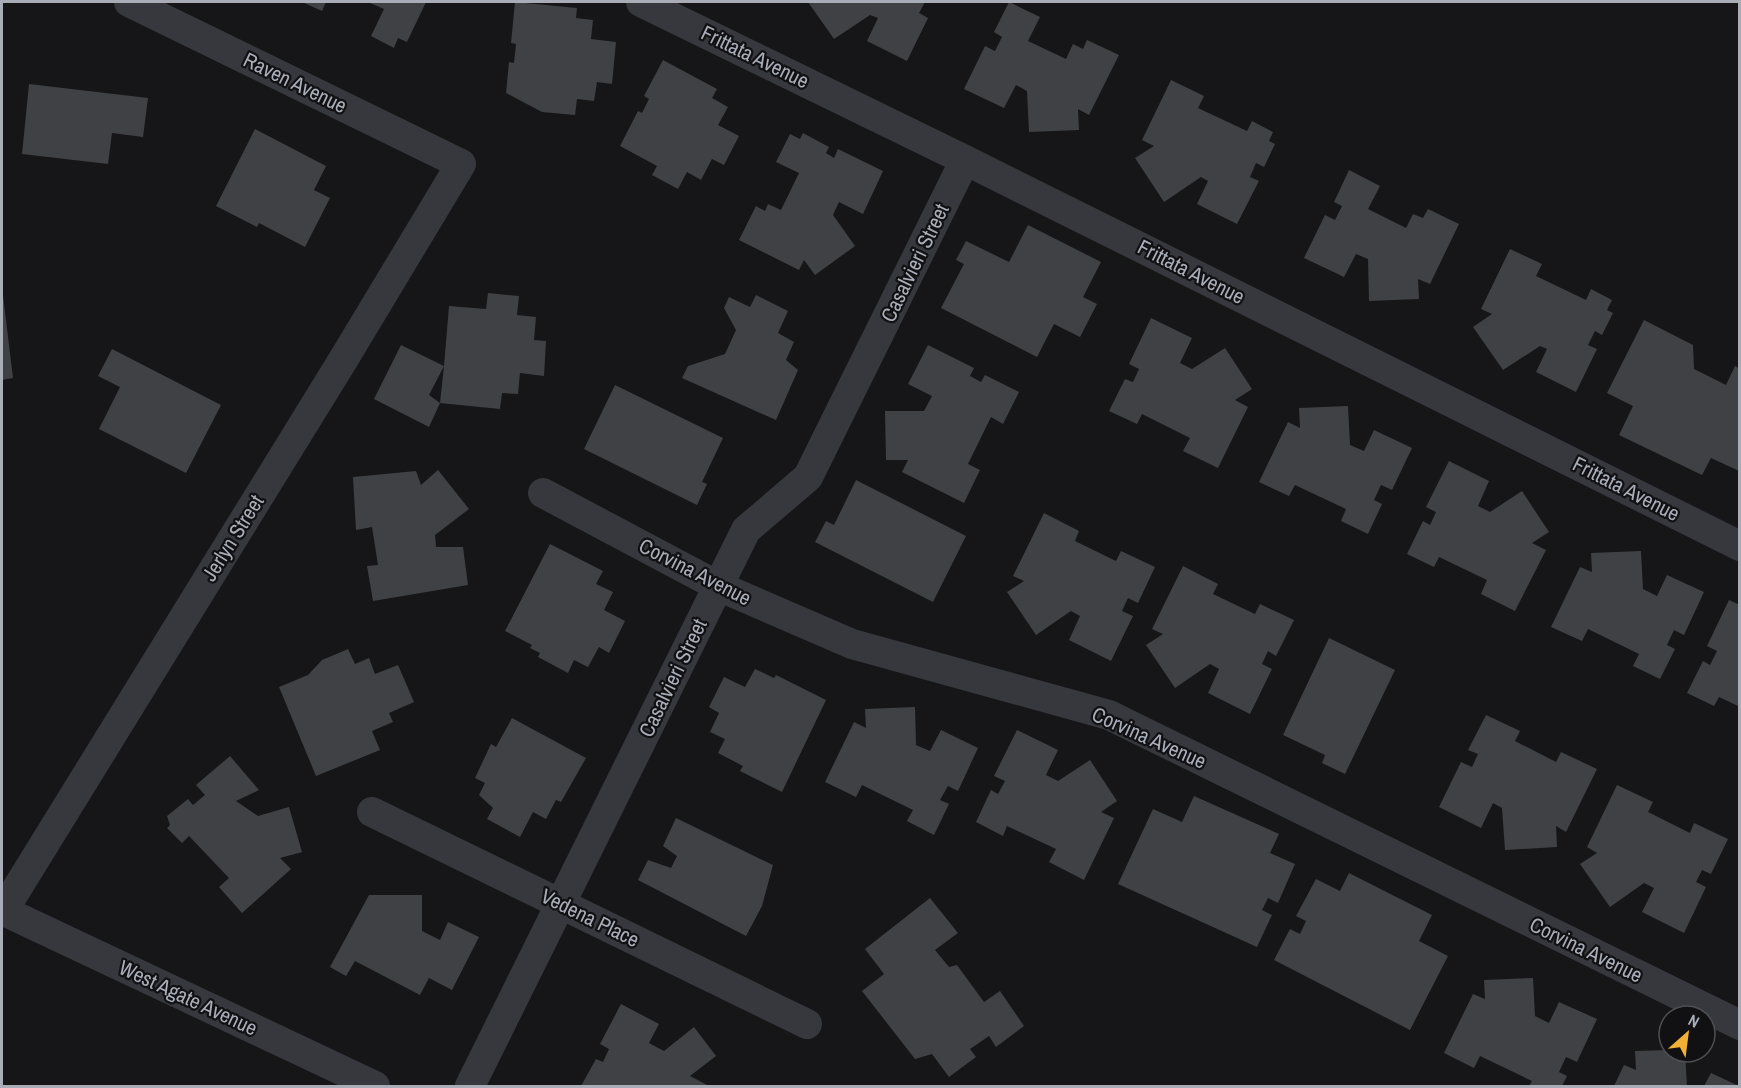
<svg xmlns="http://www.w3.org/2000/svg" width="1741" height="1088" viewBox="0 0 1741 1088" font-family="'Archivo Narrow',sans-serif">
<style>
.building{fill:#404145;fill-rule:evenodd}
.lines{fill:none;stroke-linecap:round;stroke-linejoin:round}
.street{stroke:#37383d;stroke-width:30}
.labels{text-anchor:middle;stroke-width:4.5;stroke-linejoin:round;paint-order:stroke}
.street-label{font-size:21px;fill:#a8adb8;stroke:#111113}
</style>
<rect width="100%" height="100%" fill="#161618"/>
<!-- building -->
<path class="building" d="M302 2H326L322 11Z
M368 2H426L407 42 398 38 394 48 371 36 384 9Z
M515 2 577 8 576 18 593 20 591 39 616 42 612 84 597 82 594 101 577 99 575 115 542 112 506 93 509 62 514 63 516 44 511 43Z
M808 2H925L919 13 928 18 907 61 867 41 878 18 870 15 834 39Z
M1009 2 1040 17 1028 41 1066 59 1073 44 1083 49 1087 40 1119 55 1089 115 1078 109 1079 130 1029 132 1027 91 1016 85 1004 108 964 89 985 46 995 51 1002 37 994 32Z
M663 60 717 89 712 98 728 107 718 125 739 136 724 165 712 159 701 180 687 172 678 189 652 175 657 166 620 146 638 111 642 113 649 99 644 96Z
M1171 80 1204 96 1198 108 1247 131 1252 121 1273 132 1269 141 1275 144 1264 167 1256 163 1250 177 1259 181 1237 224 1197 204 1208 181 1201 177 1164 202 1135 158 1154 146 1142 140Z
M29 84 148 98 143 137 112 133 108 164 22 154Z
M255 129 326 166 314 190 330 198 305 247 259 223 257 227 216 206Z
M803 133 829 147 826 153 834 158 838 149 883 171 863 214 839 202 833 215 855 246 815 275 804 260 799 270 739 240 756 206 765 211 768 204 781 210 799 173 776 162 790 134 800 139Z
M1349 170 1380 186 1368 209 1406 228 1413 214 1423 218 1428 209 1459 224 1430 284 1418 279 1419 299 1369 301 1368 259 1356 254 1344 277 1304 258 1325 215 1335 220 1342 206 1334 202Z
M1028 225 1101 262 1083 297 1097 304 1080 337 1054 324 1037 357 941 308 964 264 956 260 966 241 1009 262Z
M1510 249 1542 264 1536 276 1586 300 1591 289 1612 300 1607 310 1613 313 1602 335 1595 331 1588 345 1597 349 1576 392 1536 372 1547 349 1540 346 1503 370 1473 327 1492 314 1481 309Z
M488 293 519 296 517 315 536 317 534 340 546 341 544 376 520 373 518 394 502 393 500 409 440 403 429 427 374 399 401 345 444 366 449 306 486 309ZM444 366 440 403 429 395Z
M2 295H3L13 378 2 380Z
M756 295 788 311 778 333 794 342 786 360 798 370 776 420 682 378 688 366 725 354 736 330 724 308 729 297 750 307Z
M1151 318 1192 338 1180 363 1192 369 1225 348 1252 389 1235 400 1248 407 1218 468 1183 451 1190 438 1142 414 1137 424 1109 411 1125 379 1133 382 1139 369 1129 364Z
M1644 320 1693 345 1694 369 1726 385 1735 366 1740 369 1739 471 1711 458 1702 475 1619 435 1633 406 1607 393Z
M928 345 974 368 970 376 981 382 985 375 1019 392 1003 424 991 417 968 464 980 470 964 503 902 472 908 460H886L885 411H924L932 396 908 384Z
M112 349 221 405 186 473 99 429 120 387 98 376Z
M615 385 723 438 702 482 707 484 697 505 584 449Z
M1348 406 1350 445 1364 451 1374 430 1412 448 1392 490 1381 485 1374 500 1382 504 1368 534 1341 521 1346 509 1295 485 1289 496 1259 482 1288 422 1300 428 1299 408Z
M1449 461 1489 481 1478 506 1490 512 1522 491 1549 532 1532 543 1546 550 1515 611 1481 594 1487 580 1439 557 1434 567 1407 554 1423 521 1430 525 1436 512 1426 507Z
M438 470 469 509 435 535 436 547H463L468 585 373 601 367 566 378 565 372 527 356 530 353 477 416 471 421 485Z
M856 480 966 536 933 602 815 542 826 521 834 525Z
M1044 513 1079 531 1075 541 1116 561 1121 551 1155 567 1138 603 1128 598 1122 611 1133 616 1111 661 1069 640 1080 616 1071 611 1036 635 1007 592 1024 581 1013 576Z
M550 544 603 571 596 584 613 592 604 610 625 621 609 653 599 647 588 667 574 660 568 673 538 657 540 653 530 648 532 645 505 631Z
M1641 551 1643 589 1657 596 1667 575 1704 592 1684 635 1674 630 1667 645 1675 649 1660 679 1633 666 1639 654 1588 629 1582 641 1551 627 1580 567 1592 572 1591 553Z
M1183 566 1218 584 1213 594 1255 614 1260 604 1294 620 1276 656 1268 651 1262 664 1272 669 1250 714 1208 693 1219 669 1210 664 1175 688 1146 645 1163 634 1152 629Z
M1729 600 1740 605V707L1719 697 1714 706 1687 693 1703 661 1710 665 1717 651 1707 646Z
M1329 638 1395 670 1345 774 1322 763 1325 755 1283 735Z
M348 649 355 664 369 658 375 674 398 665 414 702 389 713 393 722 372 731 380 750 316 776 279 687 308 675 322 660Z
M755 669 774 678 776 675 826 700 782 792 740 771 743 766 718 753 725 739 710 732 719 713 709 707 724 677 745 687Z
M915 707 916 745 930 751 941 730 978 748 958 791 948 786 940 800 949 804 934 835 907 821 913 810 862 785 856 797 825 782 854 722 866 728 865 709Z
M1486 715 1520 731 1515 741 1556 762 1561 752 1597 769 1566 832 1556 826 1557 847 1505 850 1502 808 1493 803 1481 828 1439 807 1461 762 1472 767 1478 754 1468 750Z
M512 718 586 758 561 802 556 800 546 819 533 812 520 837 487 819 493 808 479 795 485 783 475 778 491 744 496 747Z
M1017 730 1058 750 1046 775 1058 781 1090 760 1117 801 1101 812 1114 818 1084 880 1049 862 1056 849 1007 826 1003 836 976 822 991 790 998 794 1005 781 994 776Z
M230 756 259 790 236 801 258 816 289 807 302 852 280 858 291 869 242 913 219 887 229 878 189 836 182 843 167 828 170 825 167 816 188 799 193 805 205 795 196 785Z
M1617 785 1653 802 1648 812 1690 833 1694 823 1728 839 1711 874 1702 870 1696 882 1706 887 1684 933 1642 912 1654 888 1644 883 1610 907 1580 864 1597 853 1587 847Z
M1194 796 1279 834 1270 853 1295 864 1278 903 1268 898 1262 910 1272 915 1257 947 1118 884 1153 809 1182 822Z
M676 818 773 865 762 906 746 936 638 880 648 860 671 868 677 856 663 846Z
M1349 873 1432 915 1419 941 1448 956 1410 1030 1274 960 1290 929 1300 934 1306 921 1296 916 1316 879 1340 891Z
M369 895H422V931L440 940 448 922 479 937 452 990 429 978 420 995 355 961 346 976 330 967Z
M930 898 958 933 935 950 949 967 957 965 984 1002 1000 991 1024 1026 996 1047 989 1036 970 1049 976 1057 949 1077 932 1054 915 1059 862 991 884 974 865 949Z
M1533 978 1535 1016 1549 1023 1559 1002 1597 1019 1577 1062 1566 1057 1559 1072 1567 1076 1562 1086H1529L1532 1081 1480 1056 1474 1068 1444 1053 1473 994 1485 999 1484 980Z
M621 1004 659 1024 649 1043 664 1051 694 1027 716 1056 690 1076 709 1086H581L596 1059 603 1062 609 1049 600 1044Z
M1669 1050V1052H1685L1687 1086H1614L1624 1065 1636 1070 1635 1051Z
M1711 1073 1739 1086H1704Z"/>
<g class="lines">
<!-- street -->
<path class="street" d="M641 2 965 160 1740 546
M543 493 718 586 852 644 1109 715 1740 1025
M372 812 807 1024
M2 910 375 1086
M3 911 343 360 461 164 129 2
M470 1086 746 530 808 477 965 160"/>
</g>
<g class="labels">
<!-- street labels -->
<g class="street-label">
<text transform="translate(755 57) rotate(26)" y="7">Frittata Avenue</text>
<text transform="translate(295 83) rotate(26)" y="7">Raven Avenue</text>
<text transform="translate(915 263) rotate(-64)" y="7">Casalvieri Street</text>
<text transform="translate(1191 272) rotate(27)" y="7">Frittata Avenue</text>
<text transform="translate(1626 489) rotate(27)" y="7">Frittata Avenue</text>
<text transform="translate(233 538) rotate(-58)" y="7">Jerlyn Street</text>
<text transform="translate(695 572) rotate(27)" y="7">Corvina Avenue</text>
<text transform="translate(673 678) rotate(-64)" y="7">Casalvieri Street</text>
<text transform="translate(1149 738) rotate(24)" y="7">Corvina Avenue</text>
<text transform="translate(590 918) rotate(26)" y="7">Vedena Place</text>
<text transform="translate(1586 950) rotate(26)" y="7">Corvina Avenue</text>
<text transform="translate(188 998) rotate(25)" y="7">West Agate Avenue</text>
</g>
</g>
<!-- border -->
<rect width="1741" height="1088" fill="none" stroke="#a8adb8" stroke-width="6"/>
<!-- north arrow -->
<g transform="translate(1687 1034) rotate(28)"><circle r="28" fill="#111113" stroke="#4d4f55" stroke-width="1.5"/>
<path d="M0-4.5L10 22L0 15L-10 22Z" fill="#f2b134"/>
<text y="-9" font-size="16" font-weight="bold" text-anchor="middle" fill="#a8adb8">N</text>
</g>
</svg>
